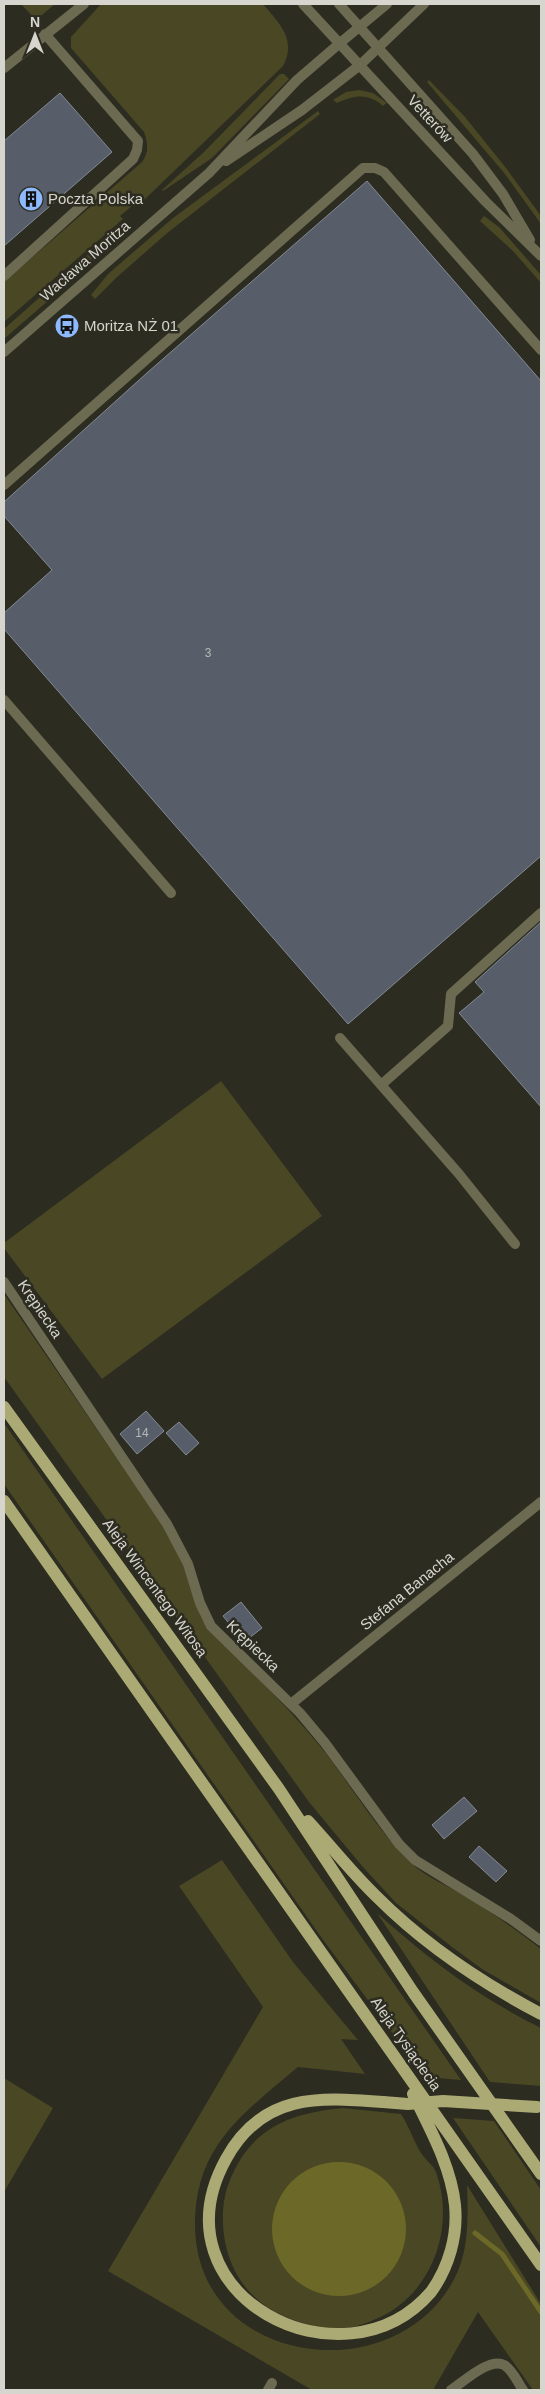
<svg xmlns="http://www.w3.org/2000/svg" width="545" height="2394" viewBox="0 0 545 2394" font-family="Helvetica,sans-serif">
<style>
.green{fill:#494724}
.water{fill:#6c6828}
.lines{fill:none;stroke-linecap:round;stroke-linejoin:round}
.stream{stroke:#6c6828;stroke-width:5}
.building{fill:#575e69;stroke:#838a96}
.lane{stroke:#6c6b51;stroke-width:10}
.street{stroke:#6c6b51;stroke-width:10}
.primary{stroke:#acaa74;stroke-width:12}
.primary-bridge{stroke:#acaa74;stroke-width:12}
.labels{text-anchor:middle;stroke-width:5;stroke-linejoin:round;paint-order:stroke}
.number-label{font-size:12px;fill:#b6b8b6}
.street-label{font-size:15px;fill:#d6d6cf;stroke:#2c2c21}
.poi-label{font-size:15px;fill:#d6d6cf;stroke:#2c2c21;text-anchor:start}
</style>
<rect width="100%" height="100%" fill="#2c2c21"/>
<!-- green -->
<path class="green" d="M21 4H55L36 20Z
M101 4H263C280 24 297 40 283 66L142 202 139 200 120 216 123 219 4 322V282L142 162C149 153 148 143 144 132L71 48V37Z
M280 74H284L289 79 212 158 163 191 162 190 204 152Z
M429 80 465 117 506 168 541 216V224L505 174 427 82Z
M359 90 373 93 387 103 383 106C368 93 355 95 337 103L333 100 346 92Z
M318 111 320 114 166 234 116 278 95 299 91 295 108 274 173 218Z
M484 216 499 227 541 275V283L513 251 480 221Z
M110 235 88 266 4 339V329Z
M221 1081 322 1216 102 1379 4 1248V1243Z
M4 1294 172 1539 193 1588 201 1617 210 1631C248 1668 286 1705 320 1746 351 1785 376 1829 411 1863 427 1878 445 1884 463 1895 490 1911 516 1930 541 1949V2003L482 1969 452 1947 396 1903 362 1866 309 1802 4 1377Z
M4 1423 461 2080 425 2077 321 1937 4 1484Z
M222 1860 293 1962 358 2040 341 2039 365 2074 298 2067C271 2090 240 2113 219 2143 202 2167 195 2195 195 2224 195 2370 404 2394 458 2271 469 2244 468 2214 467 2185L541 2304V2390H533L478 2312 433 2390H312L108 2271 263 2007 179 1886Z
M377 1913C428 1959 480 1998 541 2028V2086L490 2082Z
M4 2078 53 2108 4 2192Z
M343 2108 401 2114C410 2127 414 2144 424 2157 429 2163 435 2167 437 2175 456 2232 429 2300 371 2321 361 2325 349 2329 338 2329 319 2328 301 2324 284 2316 255 2304 235 2280 227 2250 221 2228 221 2201 230 2180 251 2128 290 2113 343 2108Z
M453 2118 494 2121 541 2190V2247Z"/>
<!-- water -->
<path class="water" d="M272 2229a67 67 0 1 1 134 0a67 67 0 1 1-134 0Z"/>
<g class="lines">
<!-- stream -->
<path class="stream" d="M475 2233 502 2254 541 2312"/>
</g>
<!-- building -->
<path class="building" d="M60 93 112 152 4 246V141Z
M367 181 541 381V856L348 1024 4 629V613L52 570 4 516V502L148 372Z
M541 922V1107L459 1013 484 992 475 982Z
M146 1411 164 1431 137 1454 120 1434Z
M179 1422 199 1443 186 1455 166 1433Z
M241 1602 262 1628 244 1642 223 1616Z
M464 1797 477 1811 444 1839 432 1825Z
M479 1846 507 1871 496 1882 469 1857Z"/>
<g class="lines">
<!-- lane -->
<path class="lane" d="M340 43 387 4
M360 65 424 4
M4 68 84 4
M4 276 133 159 137 150 138 141 45 34
M4 485 363 168H375L384 172 541 350
M4 700 171 893
M340 1038 459 1174 515 1244
M381 1085 448 1026 451 994 541 913
M268 2390 272 2383
M451 2390C463 2382 490 2357 504 2365 512 2369 518 2383 523 2390"/>
<!-- street -->
<path class="street" d="M303 4 486 202 541 256
M339 4 473 154 503 194 530 240
M226 161 302 110 360 65
M4 352 209 173 297 80 340 43
M4 1282 167 1524 188 1564 200 1603 211 1626 300 1713 325 1743 399 1844 415 1860 511 1919 541 1941
M291 1704 541 1502"/>
<!-- primary -->
<path class="primary" d="M4 1407 279 1789 413 1992 541 2174
M4 1501 541 2265
M308 1821C331 1846 352 1873 377 1897 424 1944 482 1983 541 2014
M383 2102C318 2097 262 2093 226 2159 151 2295 343 2394 431 2292 449 2267 458 2235 455 2205 451 2166 430 2129 413 2094"/>
<!-- primary-bridge -->
<path class="primary-bridge" d="M383 2102 408 2104 443 2101 537 2107"/>
</g>
<!-- icons -->
<defs>
<symbol id="building-disc" viewBox="-11 -11 22 22"><circle r="9.5" fill="#8eb9fc" stroke="#2c2c21"/><path d="M-4-6H4V6H1V3H-1V6H-4ZM-2.5-4.3h1.7v1.8h-1.7ZM.8-4.3h1.7v1.8H.8ZM-2.5-1h1.7V.8h-1.7ZM.8-1h1.7V.8H.8Z" fill="#111"/></symbol>
<symbol id="bus-disc" viewBox="-11 -11 22 22"><circle r="9.5" fill="#8eb9fc" stroke="#2c2c21"/><path d="M-5-6H5V4H4V6H2V4H-2V6H-4V4H-5ZM-3.5-4V0h7V-4ZM-3.5 1.2v1.5H-2V1.2ZM2 1.2v1.5H3.5V1.2Z" fill="#111"/></symbol>
</defs>
<g fill-rule="evenodd">
<use href="#building-disc" x="17" y="185" width="28" height="28"/>
<use href="#bus-disc" x="53" y="312" width="28" height="28"/>
</g>
<g class="labels">
<!-- number labels -->
<g class="number-label">
<text x="208" y="657">3</text>
<text x="142" y="1437">14</text>
</g>
<!-- street labels -->
<g class="street-label">
<text transform="translate(430 119) rotate(47)" y="5">Vetterów</text>
<text transform="translate(85 261) rotate(-41)" y="5">Wacława Moritza</text>
<text transform="translate(40 1309) rotate(56)" y="5">Krępiecka</text>
<text transform="translate(155 1588) rotate(54)" y="5">Aleja Wincentego Witosa</text>
<text transform="translate(407 1591) rotate(-39)" y="5">Stefana Banacha</text>
<text transform="translate(253 1646) rotate(44)" y="5">Krępiecka</text>
<text transform="translate(406 2044) rotate(55)" y="5">Aleja Tysiąclecia</text>
</g>
<!-- poi labels -->
<g class="poi-label">
<text x="48" y="204">Poczta Polska</text>
<text x="84" y="331">Moritza NŻ 01</text>
</g>
</g>
<!-- border -->
<rect width="545" height="2394" fill="none" stroke="#d6d6cf" stroke-width="10"/>
<!-- north arrow -->
<g transform="translate(35 35)" stroke="#2c2c21" stroke-width="4" paint-order="stroke">
<path d="M0-4L9 19L0 12L-9 19Z" fill="#d6d6cf"/>
<text y="-8" font-size="14" font-weight="bold" text-anchor="middle" fill="#d6d6cf">N</text>
</g>
</svg>
